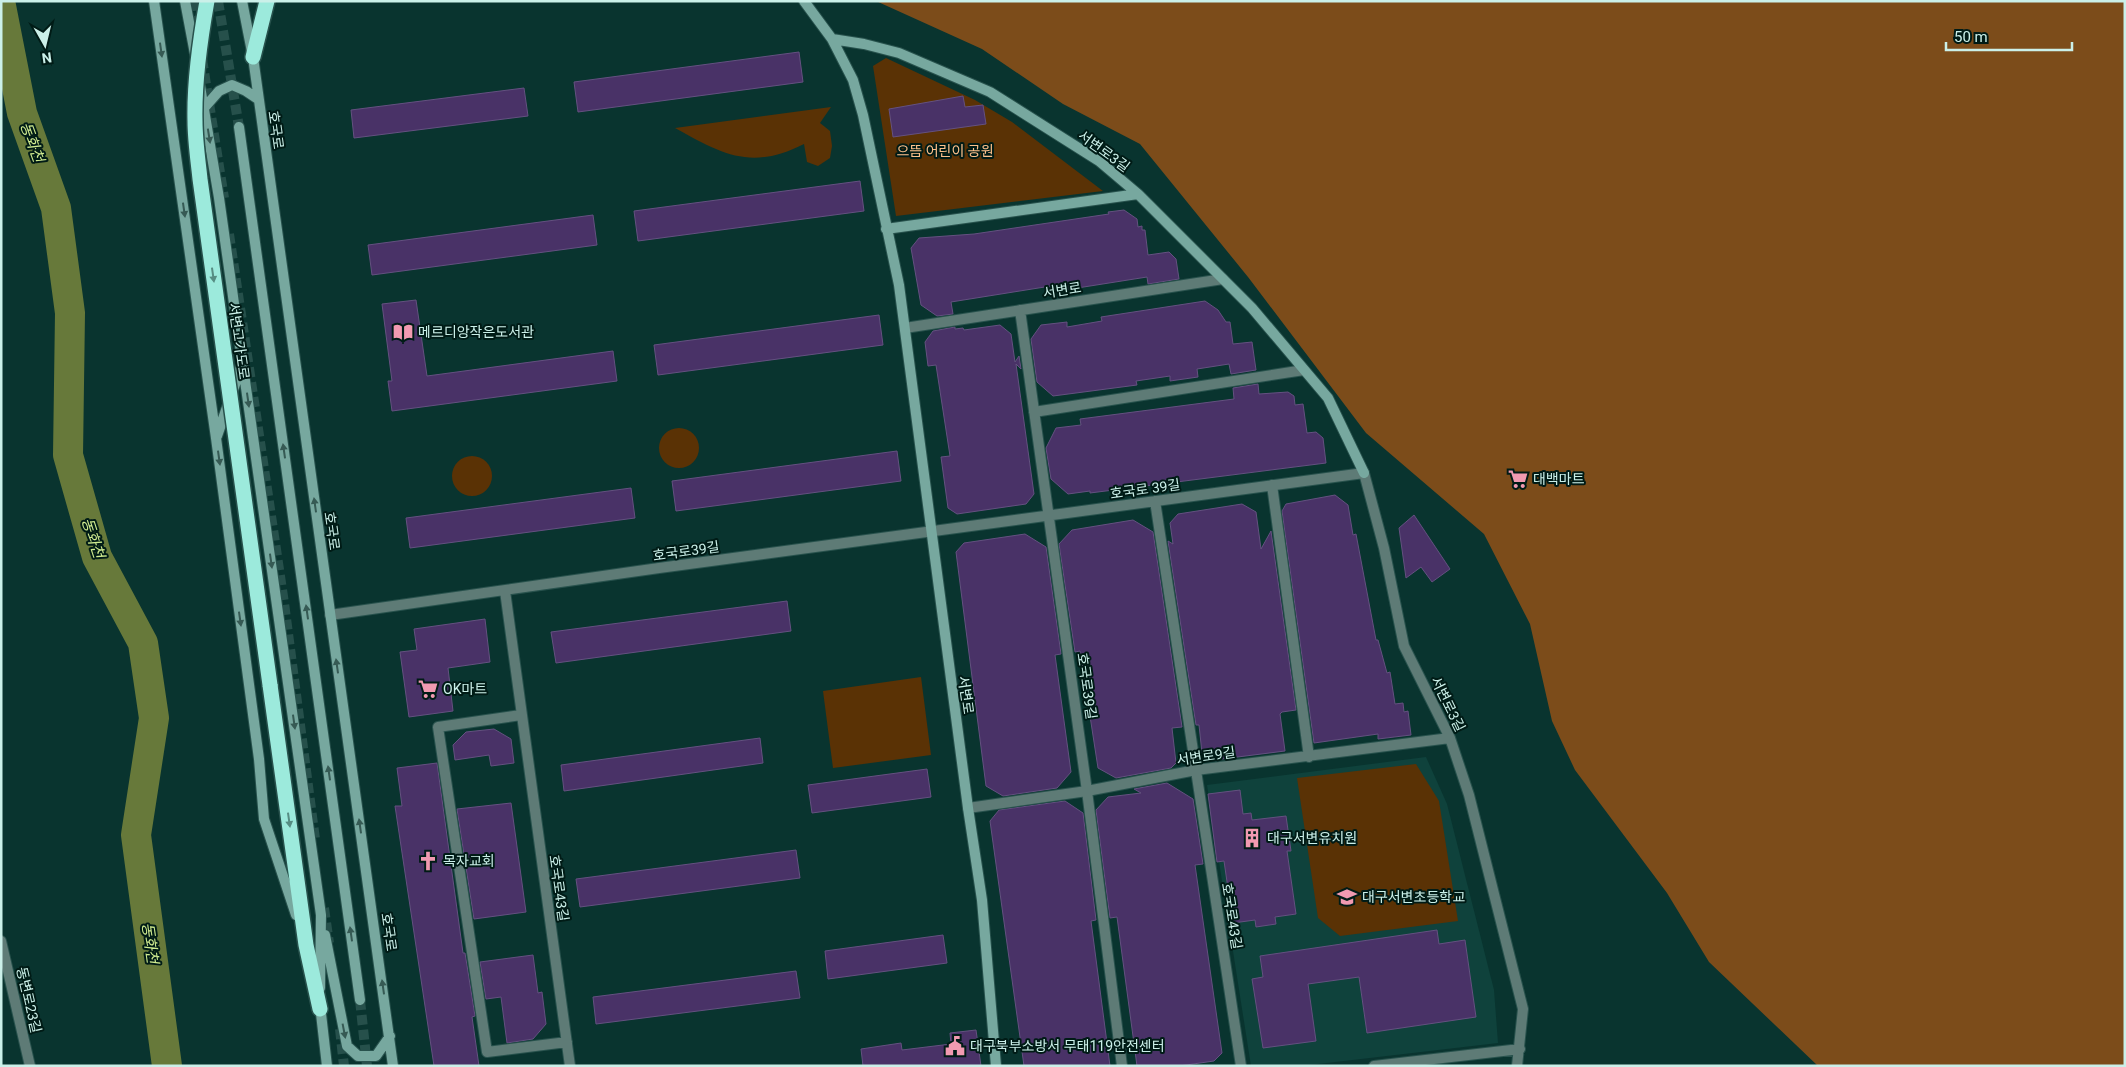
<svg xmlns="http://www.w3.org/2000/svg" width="2126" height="1067" viewBox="0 0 2126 1067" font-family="Roboto,'Noto Sans KR',sans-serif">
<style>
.built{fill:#0f423c}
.green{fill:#5a3205}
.forest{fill:#7c4c1a}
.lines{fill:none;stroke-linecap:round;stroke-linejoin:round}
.river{stroke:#67793a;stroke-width:30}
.building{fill:#493267;stroke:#645180}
.secondary-tunnel{stroke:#26504b;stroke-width:10;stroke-dasharray:10 5;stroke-linecap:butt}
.street-casing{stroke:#28524d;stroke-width:12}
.secondary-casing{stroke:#28524d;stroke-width:12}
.highway-casing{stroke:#28524d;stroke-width:18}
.street{stroke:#5e7b76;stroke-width:10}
.secondary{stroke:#77a89f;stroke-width:10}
.highway{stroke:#9ceadc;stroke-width:15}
.highway-bridge-casing{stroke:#28524d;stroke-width:18;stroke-linecap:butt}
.highway-bridge{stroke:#9ceadc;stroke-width:15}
.oneway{fill:#365a54}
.oneway2{fill:#568d83}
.labels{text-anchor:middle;stroke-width:4;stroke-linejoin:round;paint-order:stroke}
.street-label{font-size:14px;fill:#cbf0e9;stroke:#001b16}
.park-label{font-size:14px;fill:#fdc18c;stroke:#001b16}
.poi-label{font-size:14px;fill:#cbf0e9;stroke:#001b16;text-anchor:start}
.water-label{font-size:15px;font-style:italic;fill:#d1ed91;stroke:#001b16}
</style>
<rect width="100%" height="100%" fill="#09342f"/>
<!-- built -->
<path class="built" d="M1426 757 1447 804 1494 990 1498 1043 1301 1066H1251L1207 785Z"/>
<!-- green -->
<path class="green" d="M886 58 975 100 1012 122 1103 191 896 216 873 66Z
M831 107 820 123 830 131 832 146 830 158 818 166 807 162 804 144C751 171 722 154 675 128Z
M659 448a20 20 0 1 1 40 0a20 20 0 1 1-40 0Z
M452 476a20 20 0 1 1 40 0a20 20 0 1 1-40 0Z
M921 677 931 755 833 768 823 691Z
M1416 764 1439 801 1458 921 1340 936 1318 918 1297 778Z"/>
<!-- forest -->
<path class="forest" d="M876 1H2125V1066H1818L1709 962 1667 893 1575 770 1552 721 1530 624 1484 534 1366 433 1248 277 1140 144 1063 104 982 49Z"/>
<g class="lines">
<!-- river -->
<path class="river" d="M1 6 22 113 56 208 70 313 68 455 97 557 143 643 154 718 136 835 167 1066"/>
</g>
<!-- building -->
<path class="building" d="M799 52 803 82 578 112 574 82Z
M524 88 528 116 354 138 351 110Z
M963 96 965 107 983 105 986 124 893 137 889 109Z
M860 181 864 211 638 241 634 211Z
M1124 210 1137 219 1138 227 1142 226V230H1145L1148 255 1169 252 1176 259 1179 279 1148 284 1147 277 1052 292 1051 286 951 302 953 314 937 316 921 305 911 248 919 238 974 234 1109 214 1108 212Z
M593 215 597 245 372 275 368 245Z
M416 300 427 376 613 351 617 381 392 411 388 381H392L382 304Z
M1205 301 1218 310 1226 322H1230L1233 344 1252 342 1256 370 1231 374 1229 364 1197 369 1198 377 1170 381V376L1136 381 1137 385 1053 396 1037 382 1031 339 1041 325 1067 322V327L1102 321 1101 317Z
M879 315 883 345 658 375 654 345Z
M1000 325 1011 334 1015 362 1019 356 1021 369 1016 364 1034 494 1026 504 957 514 948 508 941 457 950 456 936 365 928 366 925 342 933 331 955 327V329L963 328 964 330Z
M1258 384 1259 394 1288 392 1294 396 1295 405 1303 404 1307 433 1316 432 1323 438 1326 463 1090 493V491L1068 494 1051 479 1046 448 1056 428 1081 425 1080 419 1234 399 1233 388Z
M897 451 901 481 676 511 672 481Z
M631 488 635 518 410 548 406 518Z
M1335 495 1348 505 1353 535 1356 534 1376 640H1378L1387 673 1390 672 1395 704 1403 703 1404 712 1408 711 1411 735 1378 739V734L1314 743 1282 511 1286 504Z
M1242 504 1256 512 1261 549 1271 531 1296 710 1282 712 1280 714 1285 751 1214 760 1202 753 1199 725H1196L1168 541 1173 544 1170 523 1178 514Z
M1414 515 1450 569 1432 582 1421 567 1406 578 1399 528Z
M1133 520 1153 532 1182 727 1172 728 1176 763 1171 768 1116 778 1098 768 1080 651 1075 652 1059 544 1072 530Z
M1025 534 1046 547 1061 654 1055 655 1071 772 1057 788 1003 796 986 786 956 552 964 543Z
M787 601 791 631 556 663 551 632Z
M485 619 490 662 448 668 453 711 409 717 400 652 417 650 414 629Z
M494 729 511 739 514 763 491 766 489 755 455 760 453 745 466 732Z
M760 738 763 763 564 791 561 765Z
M437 763 463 953H465L475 1016 472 1017 479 1066H434L395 806H402L397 768Z
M927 769 931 797 812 813 808 785Z
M1167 783 1193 799 1203 864 1195 865 1222 1053 1214 1061 1179 1066H1137L1117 917 1110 918 1096 810 1108 797 1141 793 1134 789Z
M1240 790 1243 814 1251 813 1252 820 1286 816 1291 851H1287L1296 914 1275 917 1276 924 1256 927 1255 920 1233 923 1224 861 1217 862 1208 794Z
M1065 801 1083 813 1096 920 1091 921 1110 1066H1024L990 821 999 810Z
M511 803 526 912 474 919 457 809Z
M796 850 800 878 580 907 576 879Z
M1437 930 1439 944 1465 940 1476 1017 1367 1033 1359 977 1308 984 1316 1041 1263 1048 1252 979 1263 977 1260 956Z
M943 935 947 963 828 979 825 951Z
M533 955 538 993 542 992 546 1024 533 1039 507 1043 501 997 486 999 480 962Z
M796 971 800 998 596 1024 593 997Z
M976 1030 981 1066H863L861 1049 901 1043 902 1050 951 1044 950 1033Z"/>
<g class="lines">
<!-- secondary-tunnel -->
<path class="secondary-tunnel" d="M193 1 198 35
M218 1 239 127
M202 59 224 198
M229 234 284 603 315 839
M324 908 329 943
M360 1000 367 1066
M340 1029 344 1066"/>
<defs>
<path id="street" d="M1020 310 1087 791 1122 1066
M905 328 1223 279
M1034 412 1304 370
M1272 485 1309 757
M1155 501 1241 1066
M505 591 570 1066
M330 615 659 568 1364 473 1384 548 1404 646 1450 738 1469 795 1523 1009 1517 1066
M521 715 438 727 487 1052 567 1042
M968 808 1087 791 1196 770 1450 738
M1 941 30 1066
M1374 1066 1520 1049"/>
<path id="secondary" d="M154 1 216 438 259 759 264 819 296 915
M185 1 195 54
M242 1 253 57 393 1066
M804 1 832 39 853 80 863 115 899 285 968 808 982 900 996 1066
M832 39 864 44 899 53 990 92 1099 161 1138 194 1252 308 1328 398 1364 473
M200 86 219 198 321 915 320 988
M204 108 219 91 232 85 246 91 258 99
M239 127 360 1000
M886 229 1138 194
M217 436 241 367
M325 935 347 1046 358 1056H376L390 1036
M320 1005 327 1066"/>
<path id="highway" d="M253 57 267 1
M270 685 306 945 320 1009"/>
</defs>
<!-- street casing -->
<use href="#street" class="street-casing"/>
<!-- secondary casing -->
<use href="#secondary" class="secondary-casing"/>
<!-- highway casing -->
<use href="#highway" class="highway-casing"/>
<!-- street -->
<use href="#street" class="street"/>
<!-- secondary -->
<use href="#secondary" class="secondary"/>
<!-- highway -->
<use href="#highway" class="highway"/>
<defs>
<path id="highway-bridge" d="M207 1C200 40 194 81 195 121 195 140 198 160 200 179L270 685"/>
</defs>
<!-- highway-bridge casing -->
<use href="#highway-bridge" class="highway-bridge-casing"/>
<!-- highway-bridge -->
<use href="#highway-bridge" class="highway-bridge"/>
</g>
<!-- one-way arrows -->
<defs><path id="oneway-solid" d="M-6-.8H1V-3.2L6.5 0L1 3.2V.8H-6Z" transform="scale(1.25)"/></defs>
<g class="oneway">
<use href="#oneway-solid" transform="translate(161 50) rotate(82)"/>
<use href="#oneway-solid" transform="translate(209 136) rotate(81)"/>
<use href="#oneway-solid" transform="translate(184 210) rotate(82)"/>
<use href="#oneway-solid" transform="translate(248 400) rotate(82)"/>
<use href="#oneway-solid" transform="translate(284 451) rotate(-98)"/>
<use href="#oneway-solid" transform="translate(219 458) rotate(82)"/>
<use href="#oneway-solid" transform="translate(315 505) rotate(-98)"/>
<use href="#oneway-solid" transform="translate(271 561) rotate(82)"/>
<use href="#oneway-solid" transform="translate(307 612) rotate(-98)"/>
<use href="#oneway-solid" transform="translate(240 619) rotate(82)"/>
<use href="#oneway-solid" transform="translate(337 666) rotate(-98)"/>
<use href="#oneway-solid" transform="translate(294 722) rotate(82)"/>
<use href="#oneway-solid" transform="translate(329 773) rotate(-98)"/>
<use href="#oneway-solid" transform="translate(360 826) rotate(-98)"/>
<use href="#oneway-solid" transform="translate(351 934) rotate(-98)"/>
<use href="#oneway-solid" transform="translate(383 987) rotate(-98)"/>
<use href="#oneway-solid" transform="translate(344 1031) rotate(79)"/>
</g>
<g class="oneway2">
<use href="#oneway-solid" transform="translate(213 275) rotate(82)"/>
<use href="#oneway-solid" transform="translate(289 820) rotate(82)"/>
</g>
<!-- icons -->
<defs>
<symbol id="library-bare" viewBox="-9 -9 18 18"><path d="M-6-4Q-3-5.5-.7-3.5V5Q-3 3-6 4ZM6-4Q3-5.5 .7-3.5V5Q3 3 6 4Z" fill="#f19ab1" stroke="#001b16" stroke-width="2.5" paint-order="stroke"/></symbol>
<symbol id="supermarket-bare" viewBox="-9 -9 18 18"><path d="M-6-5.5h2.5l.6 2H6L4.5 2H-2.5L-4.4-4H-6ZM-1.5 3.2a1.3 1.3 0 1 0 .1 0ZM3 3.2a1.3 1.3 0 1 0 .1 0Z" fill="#f19ab1" stroke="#001b16" stroke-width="2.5" paint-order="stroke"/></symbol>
<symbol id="building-bare" viewBox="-9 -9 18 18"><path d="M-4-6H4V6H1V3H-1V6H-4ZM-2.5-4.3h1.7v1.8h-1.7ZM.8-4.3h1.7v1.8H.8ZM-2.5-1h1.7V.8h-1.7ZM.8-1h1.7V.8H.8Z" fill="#f19ab1" stroke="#001b16" stroke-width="2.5" paint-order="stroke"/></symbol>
<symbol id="church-bare" viewBox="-9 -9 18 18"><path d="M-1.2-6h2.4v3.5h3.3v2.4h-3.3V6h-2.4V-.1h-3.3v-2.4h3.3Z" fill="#f19ab1" stroke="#001b16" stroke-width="2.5" paint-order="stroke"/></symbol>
<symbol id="school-bare" viewBox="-9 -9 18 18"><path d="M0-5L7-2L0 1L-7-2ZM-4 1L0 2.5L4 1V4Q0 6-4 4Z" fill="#f19ab1" stroke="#001b16" stroke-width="2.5" paint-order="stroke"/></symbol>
<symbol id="civic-bare" viewBox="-9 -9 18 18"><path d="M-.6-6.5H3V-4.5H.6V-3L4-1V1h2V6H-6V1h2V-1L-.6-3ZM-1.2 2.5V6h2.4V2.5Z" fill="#f19ab1" stroke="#001b16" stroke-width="2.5" paint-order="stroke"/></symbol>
</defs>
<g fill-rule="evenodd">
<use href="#library-bare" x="389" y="318" width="28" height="28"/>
<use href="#supermarket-bare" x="1504" y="465" width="28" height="28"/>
<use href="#supermarket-bare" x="414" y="675" width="28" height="28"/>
<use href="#building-bare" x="1238" y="824" width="28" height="28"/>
<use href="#church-bare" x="414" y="847" width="28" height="28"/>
<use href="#school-bare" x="1333" y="883" width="28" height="28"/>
<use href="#civic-bare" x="941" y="1032" width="28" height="28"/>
</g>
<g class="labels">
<!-- street labels -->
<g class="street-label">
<text transform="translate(276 130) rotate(82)" y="5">호국로</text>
<text transform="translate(1104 151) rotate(36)" y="5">서변로3길</text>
<text transform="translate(1062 290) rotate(-9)" y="5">서변로</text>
<text transform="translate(239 341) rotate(82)" y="5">서변고가도로</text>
<text transform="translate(1145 489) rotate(-8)" y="5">호국로 39길</text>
<text transform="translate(332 531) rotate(82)" y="5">호국로</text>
<text transform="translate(686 551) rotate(-8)" y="5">호국로39길</text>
<text transform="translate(1087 686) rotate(82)" y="5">호국로39길</text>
<text transform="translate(966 695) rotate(82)" y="5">서변로</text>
<text transform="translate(1448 704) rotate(64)" y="5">서변로3길</text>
<text transform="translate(1206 756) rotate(-8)" y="5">서변로9길</text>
<text transform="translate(559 888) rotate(82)" y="5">호국로43길</text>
<text transform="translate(1232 916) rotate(81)" y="5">호국로43길</text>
<text transform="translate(389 932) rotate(82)" y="5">호국로</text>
<text transform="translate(29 1000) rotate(77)" y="5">동변로23길</text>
</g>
<!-- park labels -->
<g class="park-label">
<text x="945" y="156">으뜸 어린이 공원</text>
</g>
<!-- poi labels -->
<g class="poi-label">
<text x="418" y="337">메르디앙작은도서관</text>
<text x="1533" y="484">대백마트</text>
<text x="443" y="694">OK마트</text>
<text x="1267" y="843">대구서변유치원</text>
<text x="443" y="866">목자교회</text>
<text x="1362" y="902">대구서변초등학교</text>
<text x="970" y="1051">대구북부소방서 무태119안전센터</text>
</g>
<!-- water labels -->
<g class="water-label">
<text transform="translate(32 142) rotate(70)" y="5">동화천</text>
<text transform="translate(93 538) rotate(72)" y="5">동화천</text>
<text transform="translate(150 943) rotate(82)" y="5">동화천</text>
</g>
</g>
<!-- border -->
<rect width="2126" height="1067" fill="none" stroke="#cbf0e9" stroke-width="5"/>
<!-- north arrow -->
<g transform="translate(45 45) rotate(172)" stroke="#001b16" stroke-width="4" paint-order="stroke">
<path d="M0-4L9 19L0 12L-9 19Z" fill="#cbf0e9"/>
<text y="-8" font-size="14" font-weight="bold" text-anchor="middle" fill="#cbf0e9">N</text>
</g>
<!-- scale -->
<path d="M1946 42v8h126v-8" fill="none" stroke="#cbf0e9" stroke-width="2.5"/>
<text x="1954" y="42" font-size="15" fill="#cbf0e9" stroke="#001b16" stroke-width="4" paint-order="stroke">50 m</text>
</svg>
